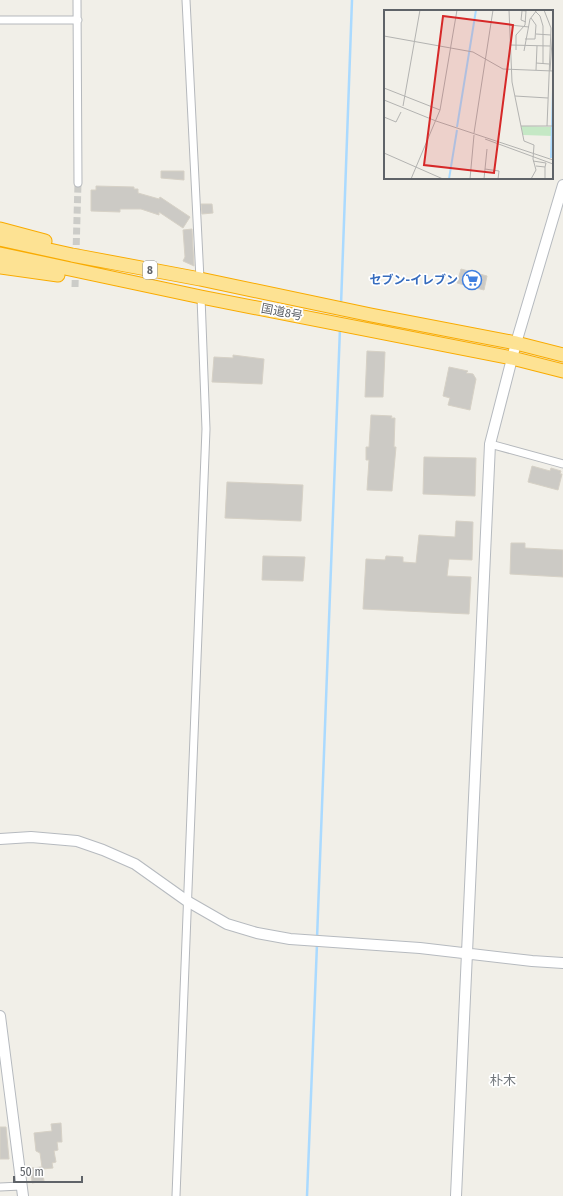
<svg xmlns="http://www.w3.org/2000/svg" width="563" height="1196" viewBox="0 0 563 1196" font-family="'Fira Sans Condensed','Noto Sans JP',sans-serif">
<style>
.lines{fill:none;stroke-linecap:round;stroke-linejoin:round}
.stream{stroke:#aadaff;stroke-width:2.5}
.building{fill:#cccac5;stroke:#d6d1c6}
.street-tunnel{stroke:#ccccc8;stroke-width:7;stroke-dasharray:7 3.5;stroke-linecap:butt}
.street-casing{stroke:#b5b8bc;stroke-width:9}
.secondary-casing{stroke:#b6babf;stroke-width:12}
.highway-casing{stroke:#f9ab00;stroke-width:15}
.street{stroke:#fff;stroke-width:7}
.secondary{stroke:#fff;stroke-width:10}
.highway{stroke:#fde293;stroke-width:13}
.labels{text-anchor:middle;stroke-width:3.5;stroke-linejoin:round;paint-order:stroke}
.shield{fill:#fff;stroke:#8f9295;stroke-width:1}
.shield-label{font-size:11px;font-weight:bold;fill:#5f6368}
.shop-label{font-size:12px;font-weight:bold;fill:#366cbe;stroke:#fff;text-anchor:end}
.street-label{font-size:12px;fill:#5f6368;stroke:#fff}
.neighbourhood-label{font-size:13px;fill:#70757a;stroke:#fff}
.inset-river{fill:none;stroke:#aadaff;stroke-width:2}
.inset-road{fill:none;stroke:#b3b3b1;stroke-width:1}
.view{fill:#d62828;fill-opacity:0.15;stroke:#d62828;stroke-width:2}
.inset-edge{fill:none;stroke:#5f6368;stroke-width:2}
</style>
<rect width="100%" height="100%" fill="#f1efe8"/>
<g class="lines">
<!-- stream -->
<path class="stream" d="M341 305 352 0
M317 939 340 328
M307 1196 317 944"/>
</g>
<!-- building -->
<path class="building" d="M161 171H184V180L161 178Z
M96 186 134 187V189H138V193L159 199 160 197 190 217 183 228 159 212V215L141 209H120V212L91 211V190H96Z
M201 204H212L213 213 202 214Z
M192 229 194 266 183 261 185 257 183 230Z
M461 269 487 276 484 290 457 283Z
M367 351 385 352 383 397H365Z
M233 355 264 359 262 384 212 382 214 357 233 358Z
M449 367 468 371 466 373 473 374 476 379 470 410 448 405 450 398 443 396Z
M371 415 392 416 391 418H395L394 447H396L392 491 367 490 369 460H366V447H369Z
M424 457 476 458 475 496 423 494Z
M532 466 550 471 551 468 561 471 560 474H562L558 490 528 482Z
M227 482 303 485 301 521 225 518Z
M456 521 473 522 472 560 449 559 447 576 471 577 469 614 363 609 366 559 385 560 386 556 403 557V562L416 563 419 535 455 537Z
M511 543H525V548L563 550V577L510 574Z
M263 556 305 557 303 581 262 580Z
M61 1123 62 1142H57L58 1150 54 1151 56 1162 52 1163 53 1168 42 1169 44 1181 32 1183 31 1168 42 1167 40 1153 36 1151 34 1133 52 1131 51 1124Z
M0 1127H6L9 1159H0Z"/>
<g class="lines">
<!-- street-tunnel -->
<path class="street-tunnel" d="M75 287 78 183"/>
<defs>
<path id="street" d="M77 0 78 183
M186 0 200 279
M0 20H78
M490 444 563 464
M0 1187 21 1186
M176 1196 206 429 201 297"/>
<path id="secondary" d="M0 839 31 837 77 841 103 850 135 864 187 901 227 924 257 933 290 939 420 948 532 961 563 963
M0 1016 23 1196
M456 1196 490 444 516 343 563 185"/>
<path id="highway" d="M0 229 45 241
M0 239 72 255 200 279 371 315 516 343 563 355
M0 254 201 297 512 358 563 371
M0 267 58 275"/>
</defs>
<!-- street casing -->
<use href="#street" class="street-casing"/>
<!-- secondary casing -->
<use href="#secondary" class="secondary-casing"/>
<!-- highway casing -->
<use href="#highway" class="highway-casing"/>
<!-- street -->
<use href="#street" class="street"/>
<!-- secondary -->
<use href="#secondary" class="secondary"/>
<!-- highway -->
<use href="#highway" class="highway"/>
</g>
<!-- icons -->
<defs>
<symbol id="supermarket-ring" viewBox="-11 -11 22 22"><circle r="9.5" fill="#fff" stroke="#3f7fe0" stroke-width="1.5"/><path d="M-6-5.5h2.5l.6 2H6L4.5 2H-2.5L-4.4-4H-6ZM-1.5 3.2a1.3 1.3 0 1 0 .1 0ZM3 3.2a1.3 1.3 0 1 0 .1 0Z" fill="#3f7fe0"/></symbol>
</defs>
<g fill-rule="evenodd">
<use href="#supermarket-ring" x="461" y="269" width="22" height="22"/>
</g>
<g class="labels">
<!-- shield labels -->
<rect class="shield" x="143" y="261" width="14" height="18" rx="3"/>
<g class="shield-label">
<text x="150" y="274">8</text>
</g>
<!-- shop labels -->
<g class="shop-label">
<text x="458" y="284">セブン-イレブン</text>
</g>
<!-- street labels -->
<g class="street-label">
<text transform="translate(282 312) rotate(11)" y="4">国道8号</text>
</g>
<!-- neighbourhood labels -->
<g class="neighbourhood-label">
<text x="503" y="1085">朴木</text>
</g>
</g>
<!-- overview -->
<g transform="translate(384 10)">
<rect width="169" height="169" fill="#f1efe8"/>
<path d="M137 116 169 117V126L139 125Z" fill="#c5e8c5"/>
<path class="inset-river" d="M73 117 92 0M167 148 169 80M65 169 73 120"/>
<path class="inset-road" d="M125 0 128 72 140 131 150 135 149 149 152 160 147 169M150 0 156 6 159 16V54M160 0 167 18 163 116M138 1 137 10 142 12M126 15 145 17M152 24 167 25M0 26 89 42 119 59 169 61M141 29H151L152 15 147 8M126 35 166 36M132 40V25L141 15 142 1 133 0M140 41 146 9 153 0M152 53 165 54M152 60 153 36M166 61 169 17M0 78 56 100M131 86 164 88M0 90 52 111 169 150M19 96 36 0M0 107 12 112 17 102M137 116H169M90 123 109 0M101 129 169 154M0 143 59 169M149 151 162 153 161 157M152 156 161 157V169M101 159 115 161 114 169M27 169 56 100 73 0M86 169 90 125M100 169 103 139"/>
<path class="view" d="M59 6 129 15 110 163 40 155Z"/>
<rect width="169" height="169" class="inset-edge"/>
</g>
<!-- scale -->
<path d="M14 1176v6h68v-6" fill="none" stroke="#5f6368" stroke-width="2"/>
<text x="20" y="1176" font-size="12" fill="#5f6368" stroke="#ffffff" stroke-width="3" paint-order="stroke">50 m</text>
</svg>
